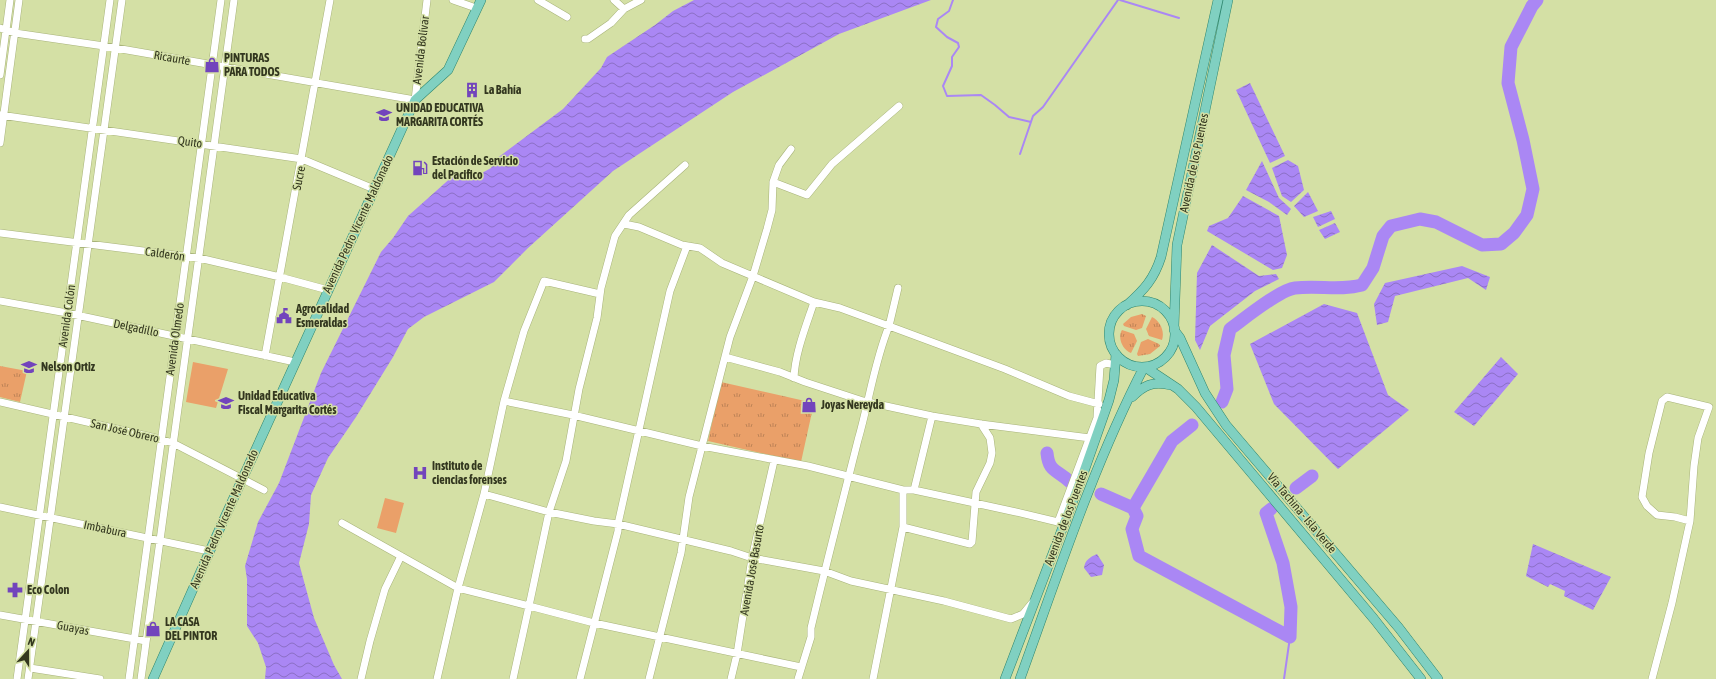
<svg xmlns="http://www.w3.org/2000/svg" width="1716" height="679" viewBox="0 0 1716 679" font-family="'Asap Condensed',sans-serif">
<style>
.grass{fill:url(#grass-tufts)}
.pitch{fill:#eaa069}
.water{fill:url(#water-waves)}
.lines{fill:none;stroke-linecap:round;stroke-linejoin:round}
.stream{stroke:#aa87f4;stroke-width:2}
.river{stroke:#aa87f4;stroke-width:13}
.minor-casing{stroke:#a8b37a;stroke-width:8}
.major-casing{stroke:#2e866e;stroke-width:10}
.minor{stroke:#fff;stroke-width:7}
.major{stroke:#80d0c1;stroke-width:9}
.labels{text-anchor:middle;stroke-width:3;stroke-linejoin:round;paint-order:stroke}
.street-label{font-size:12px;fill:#33371f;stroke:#d4e0a5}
.poi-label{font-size:12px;font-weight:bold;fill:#33371f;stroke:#d4e0a5;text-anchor:start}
</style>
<defs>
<pattern id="grass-tufts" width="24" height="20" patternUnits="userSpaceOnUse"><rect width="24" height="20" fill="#eaa069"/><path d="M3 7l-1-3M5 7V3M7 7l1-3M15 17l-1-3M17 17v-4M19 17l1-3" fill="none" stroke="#be8356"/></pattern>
<pattern id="water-waves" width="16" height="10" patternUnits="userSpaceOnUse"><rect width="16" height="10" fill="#aa87f4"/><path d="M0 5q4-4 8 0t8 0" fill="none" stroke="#8b6fc5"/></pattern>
</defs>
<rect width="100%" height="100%" fill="#d4e0a5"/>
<!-- grass -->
<path class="grass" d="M1142 314 1146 316 1142 328 1136 330 1124 326 1123 324 1131 317Z
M1152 317C1160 321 1165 331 1162 340L1149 336 1146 329Z
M1122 330 1134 334 1137 341 1131 353C1123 350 1117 338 1122 330Z
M1148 339 1159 344 1160 346 1150 354 1138 356 1137 354 1141 342Z
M0 366 27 371 20 402 0 397Z
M721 382 814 403 801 462 708 441Z"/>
<!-- pitch -->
<path class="pitch" d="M193 362 228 369 216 408 186 402Z
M385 498 404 503 396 533 377 528Z"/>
<!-- water -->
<path class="water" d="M694 0H931L839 34 733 92 613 171 528 248 494 282 424 317 408 329 393 357 356 417 328 458 311 495 309 524 299 563 314 618 334 665 342 679H265L266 667 258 643 247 626V579L245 566 258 522 279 483 321 373 381 252 393 238 408 216 454 175 471 179 491 168 496 159 563 109 601 68 607 57 655 25 673 11Z
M1250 83 1285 156 1270 163 1236 90Z
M1288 160 1298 166 1304 190 1291 202 1282 196 1272 168Z
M1262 161 1279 198 1291 209 1287 215 1269 202 1246 190Z
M1308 192 1318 211 1304 217 1294 206Z
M1243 196 1279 216 1287 255 1282 268 1273 270 1207 231 1209 226 1228 218Z
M1331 211 1335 219 1318 227 1313 217Z
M1335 223 1340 232 1325 239 1319 230Z
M1212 245 1259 276 1276 274 1279 279 1255 291 1210 326 1200 350 1195 340 1197 273Z
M1462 266 1490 277 1486 290 1468 278 1395 296 1388 322 1377 325 1374 304 1385 283Z
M1324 304 1357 313 1388 395 1409 410 1338 469 1274 404 1250 344Z
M1501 357 1518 374 1474 426 1454 412Z
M1533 544 1611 577 1593 610 1564 596 1565 591 1550 584 1548 587 1526 576Z
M1097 554 1104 565 1102 575 1091 577 1084 568C1085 560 1090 557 1097 554Z"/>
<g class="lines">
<!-- stream -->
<path class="stream" d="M953 0 949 11 938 19 936 27 947 37 958 43 959 47 952 57V66L943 86 947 96 981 95 995 105 1009 117 1031 122
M1120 0 1179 18
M1020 154 1033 116 1043 107 1118 0
M1284 679 1290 637"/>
<!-- river -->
<path class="river" d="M1222 402 1227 389 1224 355 1230 329C1244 319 1279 290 1295 288 1318 285 1340 291 1362 285L1373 268 1383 236 1391 226 1420 219 1436 222 1482 245 1501 244 1514 233 1527 215 1533 189 1523 140 1508 83 1511 47 1532 6 1537 0
M1047 453C1049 473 1057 469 1070 482
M1296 488 1312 476
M1101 494 1133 508 1137 516 1132 529 1139 556 1290 637 1291 607 1283 563 1266 513 1271 509
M1133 508 1172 441 1192 425"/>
<defs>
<path id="minor" d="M453 0 476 8
M538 0 567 17
M614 0 624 9 641 0
M0 28 15 33 104 46 415 100 427 0
M585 39H588L611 23 624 9
M0 75 10 0
M0 115 302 159 374 189
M0 143 19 0
M685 165 629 215 615 236 601 288 597 318 579 389 566 461 549 512 529 606 594 623 801 667
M773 182 807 195 832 164 899 106
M624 224 639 227 682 245 700 248 722 263 814 302 840 308 889 326 898 288
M0 233 199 258 280 277 328 290
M0 301 67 313 295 362
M265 356 330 0
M725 357 780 372 805 382 863 401 932 416
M794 378C795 353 806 326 814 302
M504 401 573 415 702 446 808 466 903 490H914L1016 512 1058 522 1063 527
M0 402 156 438 173 443 264 490
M914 490 932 416 981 424 1090 438
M484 494 549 512 594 521 618 524 731 551 752 558 824 571 851 581 944 601 1011 619 1023 614 1032 603
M0 507 209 551
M1058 522 1097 418 1100 366 1106 363 1115 365
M342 523 458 588 529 606 513 679
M903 527 970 544 972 542 976 492 990 463 992 453 990 438 981 424
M0 615 146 641
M30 668 100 679
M17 679 110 0
M28 679 122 0
M129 679 221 0
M141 679 234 0
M361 679 370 641 385 589 401 556
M437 679 458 588 484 494 504 401 524 331 544 281 600 294
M580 679 618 531V524L670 291 687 246
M649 679 681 553 689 497 730 337 753 276 767 229 772 210 773 182 779 165 791 149
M731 679 737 654 752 558 774 461
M798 679 811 637V628C826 565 842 503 858 440 869 402 874 363 889 326L1005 369 1069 396 1099 404
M873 679 903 527V490
M1652 679 1672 603 1690 521 1694 466 1698 438 1709 407 1667 397 1662 401 1649 453 1642 497 1647 506 1657 515 1675 517 1690 521"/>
<path id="major" d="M1109 334a33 33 0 1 1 66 0a33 33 0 1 1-66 0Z
M1127 305C1144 290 1154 279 1161 257L1218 0
M1174 327 1177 245 1228 0
M1174 330 1180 338 1205 393 1226 425 1399 628 1438 679
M1145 367 1178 389 1196 407 1374 619 1421 679
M1132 397C1144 385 1153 381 1170 385
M153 679 220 528 415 100 448 70 481 0
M1005 679 1082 477 1109 400 1114 380 1116 354
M1020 679C1058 574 1093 466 1144 367"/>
</defs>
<!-- minor casing -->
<use href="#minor" class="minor-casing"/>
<!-- major casing -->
<use href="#major" class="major-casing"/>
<!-- minor -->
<use href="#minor" class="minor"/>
<!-- major -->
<use href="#major" class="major"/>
</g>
<!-- icons -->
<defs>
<symbol id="shop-bare" viewBox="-9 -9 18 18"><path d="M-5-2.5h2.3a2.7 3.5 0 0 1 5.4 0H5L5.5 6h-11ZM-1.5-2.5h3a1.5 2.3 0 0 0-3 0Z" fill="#7244bc" stroke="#d4e0a5" stroke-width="2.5" paint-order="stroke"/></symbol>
<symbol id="building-bare" viewBox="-9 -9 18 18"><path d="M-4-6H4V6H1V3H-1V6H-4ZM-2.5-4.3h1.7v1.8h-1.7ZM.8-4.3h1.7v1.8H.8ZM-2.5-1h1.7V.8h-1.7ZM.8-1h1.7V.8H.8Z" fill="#7244bc" stroke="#d4e0a5" stroke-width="2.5" paint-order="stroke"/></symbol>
<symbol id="school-bare" viewBox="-9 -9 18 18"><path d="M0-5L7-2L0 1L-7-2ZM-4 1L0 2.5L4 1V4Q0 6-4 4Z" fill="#7244bc" stroke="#d4e0a5" stroke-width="2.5" paint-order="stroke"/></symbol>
<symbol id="fuel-bare" viewBox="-9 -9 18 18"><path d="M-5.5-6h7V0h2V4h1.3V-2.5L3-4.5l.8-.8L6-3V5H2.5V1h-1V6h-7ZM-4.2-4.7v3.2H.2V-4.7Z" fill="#7244bc" stroke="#d4e0a5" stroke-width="2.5" paint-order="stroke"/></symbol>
<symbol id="civic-bare" viewBox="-9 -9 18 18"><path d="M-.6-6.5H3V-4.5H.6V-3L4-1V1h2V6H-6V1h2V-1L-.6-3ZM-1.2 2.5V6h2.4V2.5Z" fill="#7244bc" stroke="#d4e0a5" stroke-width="2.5" paint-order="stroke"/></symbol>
<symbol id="hospital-bare" viewBox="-9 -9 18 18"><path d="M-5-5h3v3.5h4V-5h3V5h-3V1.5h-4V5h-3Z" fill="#7244bc" stroke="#d4e0a5" stroke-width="2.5" paint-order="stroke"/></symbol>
<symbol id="pharmacy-bare" viewBox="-9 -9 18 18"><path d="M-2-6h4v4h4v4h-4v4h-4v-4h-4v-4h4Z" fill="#7244bc" stroke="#d4e0a5" stroke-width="2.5" paint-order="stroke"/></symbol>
</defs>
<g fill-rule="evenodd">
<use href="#shop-bare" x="201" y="54" width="22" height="22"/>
<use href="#building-bare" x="461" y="79" width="22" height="22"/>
<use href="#school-bare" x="373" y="104" width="22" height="22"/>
<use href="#fuel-bare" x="409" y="157" width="22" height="22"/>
<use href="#civic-bare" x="273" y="305" width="22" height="22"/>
<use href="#school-bare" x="18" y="356" width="22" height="22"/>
<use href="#school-bare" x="215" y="392" width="22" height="22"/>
<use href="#shop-bare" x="798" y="394" width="22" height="22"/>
<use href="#hospital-bare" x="409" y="462" width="22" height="22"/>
<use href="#pharmacy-bare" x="4" y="579" width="22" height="22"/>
<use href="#shop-bare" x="142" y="618" width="22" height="22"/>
</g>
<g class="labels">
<!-- street labels -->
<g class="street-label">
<text transform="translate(421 50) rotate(-83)" y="4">Avenida Bolívar</text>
<text transform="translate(172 58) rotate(10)" y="4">Ricaurte</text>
<text transform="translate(190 142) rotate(8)" y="4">Quito</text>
<text transform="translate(1194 163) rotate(-78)" y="4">Avenida de los Puentes</text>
<text transform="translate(299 178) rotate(-79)" y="4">Sucre</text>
<text transform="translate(358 224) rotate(-65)" y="4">Avenida Pedro Vicente Maldonado</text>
<text transform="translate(165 254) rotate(8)" y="4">Calderón</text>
<text transform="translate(67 316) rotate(-82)" y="4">Avenida Colón</text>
<text transform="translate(136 328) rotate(12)" y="4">Delgadillo</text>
<text transform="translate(175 339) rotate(-82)" y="4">Avenida Olmedo</text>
<text transform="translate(125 431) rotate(13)" y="4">San José Obrero</text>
<text transform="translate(1302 513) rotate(50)" y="4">Vía Tachina - Isla Verde</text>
<text transform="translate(1066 518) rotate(-69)" y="4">Avenida de los Puentes</text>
<text transform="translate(224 519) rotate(-66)" y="4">Avenida Pedro Vicente Maldonado</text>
<text transform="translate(105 529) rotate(12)" y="4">Imbabura</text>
<text transform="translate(752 570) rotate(-80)" y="4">Avenida José Basurto</text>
<text transform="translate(73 628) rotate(11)" y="4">Guayas</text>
</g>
<!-- poi labels -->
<g class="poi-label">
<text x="224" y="62">PINTURAS<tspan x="224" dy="14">PARA TODOS</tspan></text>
<text x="484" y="94">La Bahía</text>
<text x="396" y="112">UNIDAD EDUCATIVA<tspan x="396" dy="14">MARGARITA CORTÉS</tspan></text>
<text x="432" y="165">Estación de Servicio<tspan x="432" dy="14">del Pacifico</tspan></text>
<text x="296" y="313">Agrocalidad<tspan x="296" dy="14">Esmeraldas</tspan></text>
<text x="41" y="371">Nelson Ortiz</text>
<text x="238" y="400">Unidad Educativa<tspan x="238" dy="14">Fiscal Margarita Cortés</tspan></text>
<text x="821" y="409">Joyas Nereyda</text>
<text x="432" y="470">Instituto de<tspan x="432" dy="14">ciencias forenses</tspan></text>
<text x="27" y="594">Eco Colon</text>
<text x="165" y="626">LA CASA<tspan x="165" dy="14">DEL PINTOR</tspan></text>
</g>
</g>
<!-- north arrow -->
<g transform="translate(28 651) rotate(21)" stroke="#d4e0a5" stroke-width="3" paint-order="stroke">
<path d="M0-3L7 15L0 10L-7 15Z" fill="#33371f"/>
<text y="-6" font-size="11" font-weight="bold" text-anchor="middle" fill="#33371f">N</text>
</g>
</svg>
